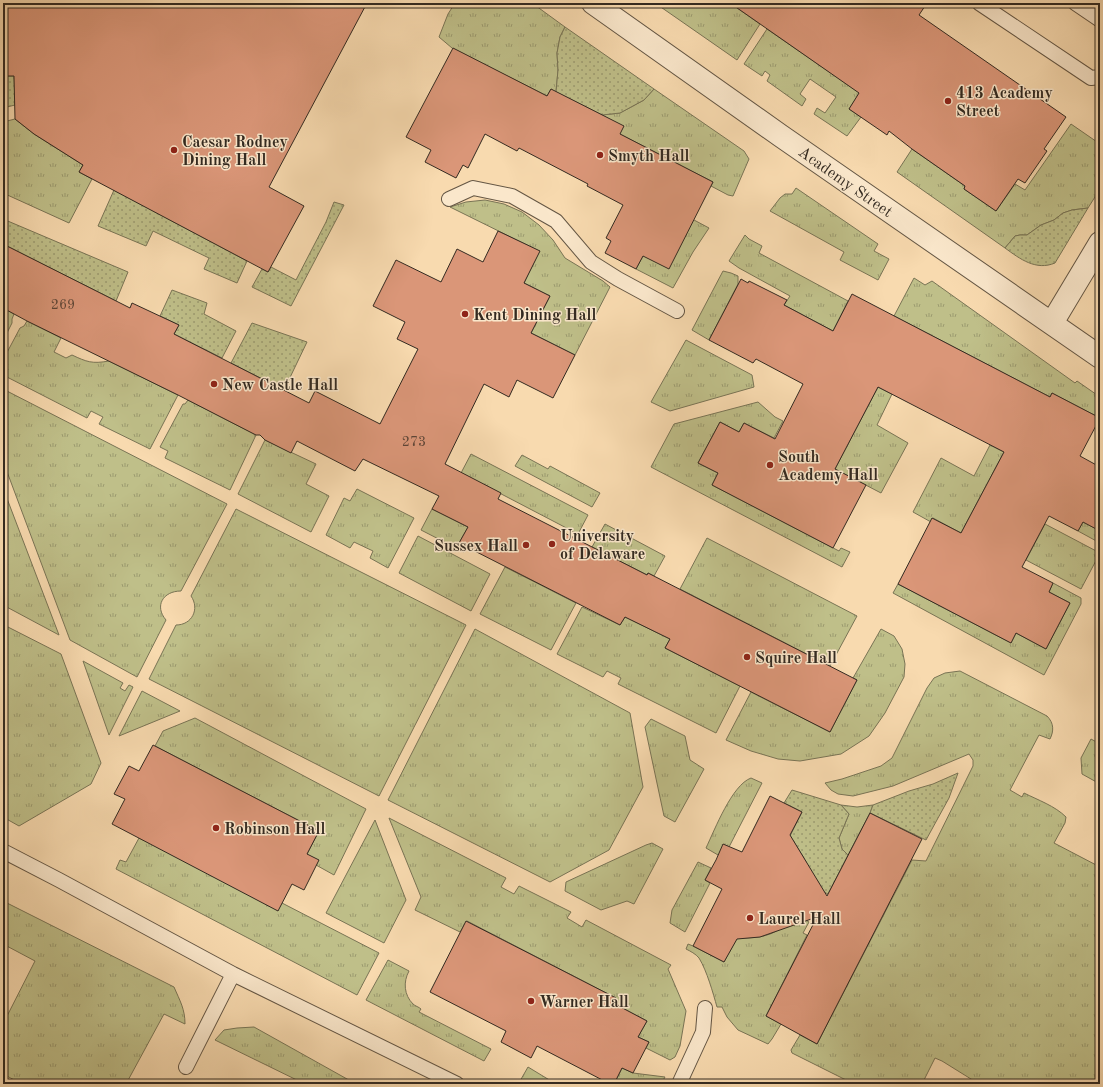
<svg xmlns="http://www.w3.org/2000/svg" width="1103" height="1087" viewBox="0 0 1103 1087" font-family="'Old Standard TT',serif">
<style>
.grass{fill:url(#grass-tufts);stroke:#797455}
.park{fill:url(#park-dots);stroke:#797455}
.building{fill:#da9678;stroke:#332a21}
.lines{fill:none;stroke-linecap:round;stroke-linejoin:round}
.service-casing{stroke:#645644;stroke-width:16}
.minor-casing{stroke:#645644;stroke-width:24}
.service{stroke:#fae7cb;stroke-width:14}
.minor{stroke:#fae7cb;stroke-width:22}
.poi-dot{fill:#8f2418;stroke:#fae7cb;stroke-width:1.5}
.labels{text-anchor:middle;stroke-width:3;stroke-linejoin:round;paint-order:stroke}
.number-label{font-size:14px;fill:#5d4537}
.poi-label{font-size:16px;font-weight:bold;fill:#332a21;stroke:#fae7cb;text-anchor:start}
.street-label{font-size:16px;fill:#332a21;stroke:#fae7cb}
</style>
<defs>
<pattern id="grass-tufts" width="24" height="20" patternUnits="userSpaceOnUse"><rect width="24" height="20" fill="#bfbf89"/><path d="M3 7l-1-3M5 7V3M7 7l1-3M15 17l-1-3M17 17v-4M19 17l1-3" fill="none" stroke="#9c9b70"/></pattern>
<pattern id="park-dots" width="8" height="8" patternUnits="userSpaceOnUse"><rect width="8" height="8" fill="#bfbf89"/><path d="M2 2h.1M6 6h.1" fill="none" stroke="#9c9b70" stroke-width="1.8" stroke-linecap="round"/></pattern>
</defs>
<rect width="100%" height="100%" fill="#f8daaf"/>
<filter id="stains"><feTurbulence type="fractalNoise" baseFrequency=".005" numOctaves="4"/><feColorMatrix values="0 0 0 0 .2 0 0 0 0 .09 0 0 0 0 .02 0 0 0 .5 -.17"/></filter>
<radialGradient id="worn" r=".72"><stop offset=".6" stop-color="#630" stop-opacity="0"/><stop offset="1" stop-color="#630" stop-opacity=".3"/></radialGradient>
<!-- grass -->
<path class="grass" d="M455 3H532L565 27 560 37 557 53 558 70 556 92 551 89 547 96 452 48 439 37 448 14Z
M655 3H730L760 24 737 60Z
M767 29 860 93 849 109 861 117 847 136 814 114 817 108 825 113 836 97 810 79 800 94 806 99 802 106 767 81 770 75 765 71 762 76 744 64Z
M654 89 744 151 749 159 733 196 728 195 711 186 713 182 620 134 602 115 620 113 644 100Z
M15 119 34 134 83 165 79 172 92 179 69 223 3 193V122Z
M1071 124 1100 144V189L1088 208 1072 210 1063 213 1054 220 1041 225 1027 235H1020L1015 236 1005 248 897 172 912 149 965 186 964 189 996 211 1015 184 1025 190Z
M796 188 878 244 874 251 889 259 878 280 840 260 844 252 770 211 780 198 785 194H792Z
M485 200 504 204 522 212 539 225 553 240 565 258 603 281 610 287 575 355 531 333 550 296 524 283 539 251 450 207 466 202Z
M694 220 709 228 693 252 673 288 636 269 643 256Z
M745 235 749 239 762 246 759 253 848 301 833 331 784 305 790 296 739 268 729 261Z
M723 271 731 273 738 276V284L709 340 692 330Z
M914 278 925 285 932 281 1075 383 1077 381 1100 397V418L1052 393 1050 397 894 316Z
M3 308 14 314 12 319V323L3 341Z
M27 321 61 338 54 352 66 358 72 355C87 362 92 364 109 361L178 395 150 449 99 424 103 417 91 411 87 418 5 376 8 369 3 367V360L20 328 24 326Z
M686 340 752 375 754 387 670 411 651 402Z
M878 387 892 394 877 425 908 443 881 493 835 469Z
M3 389 227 504 181 591C163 591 154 606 166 620L137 677 70 640 3 461Z
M188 400 256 435 230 490 165 458 168 451 160 447 183 404H185Z
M758 402 775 417 783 421 774 438 744 423 739 432 720 422 698 463 718 473 712 485 839 551 841 548 850 552 842 567 651 467 674 424Z
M265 440 316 464 306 484 329 496 311 532 238 494Z
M990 445 1004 452 961 533 933 518 931 522 913 512 941 458 974 476Z
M471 454 588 515 578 534 461 473Z
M522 455 548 469 550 466 600 493 592 507 515 466Z
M3 488 59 635 3 605Z
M357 489 414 518 388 568 370 558 373 551 354 542 350 548 326 535 344 498 350 501Z
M236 509 466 625 379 796 149 679 176 625C192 625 200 609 191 596Z
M432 509 468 527 459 543 468 547 464 552 421 530Z
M1083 522 1100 531V543L1078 531Z
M605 524 665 556 654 576 648 573 647 575 592 547Z
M1045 524 1100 553 1081 589 1026 560Z
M418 536 490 574 471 611 399 573Z
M707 538 857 616 830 666 680 589Z
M505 567 576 603 551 650 480 614Z
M1053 583 1081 598V604L1044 675 893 593 898 584 1011 643 1016 633 1046 649 1070 603 1049 592Z
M582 607 620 625 625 617 670 639 665 648 740 686 716 733 618 684 621 678 607 671 603 677 557 654Z
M6 626 61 654 101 763 91 784 19 826 3 817V633Z
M475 629 630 713 643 787 609 850 550 882 388 800Z
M881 629 894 636 902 649 905 664 904 677 885 713 869 736 841 754 800 761 778 759 751 751 726 740 751 692 830 732 857 680 853 678Z
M83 661 123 683 120 688 125 691 129 685 133 687 109 735Z
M960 671 1047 716C1054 723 1054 731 1050 739L1039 735 1010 790 1022 797 1024 793C1038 800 1055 806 1066 817L1065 823 1054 843 1100 867V1084H979L942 1061 935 1058 922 1084H854L792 1053 791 1050 800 1035 817 1044 912 860 926 861 973 766V760L969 754 893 786 853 796 838 794 831 790 825 783 842 779 881 766 892 758 927 688 934 678 945 673Z
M142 691 180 711 119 736Z
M195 718 366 809 334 875 316 865 307 854 319 831 155 746 163 731Z
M651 719 685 736 690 760 704 769 675 822 664 816 645 727Z
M1091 739 1100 744V784L1082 774 1081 758Z
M751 778 762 783 729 847 718 855 706 848C715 829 732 785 751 778Z
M841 805 857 807 873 805 870 813 848 855 842 849 839 838 849 814Z
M389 818 506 878 501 887 514 894 519 886 571 912 567 918 582 927 586 920 671 965 668 969 686 1011 680 1046 675 1057 670 1060 646 1048 649 1042 638 1037 647 1021 613 1003 616 998 467 921 460 932 415 910 421 897Z
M375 820 406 900 384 943 326 913Z
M139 838 282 903 379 953 357 995 116 869 120 860 126 862Z
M652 843 663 849 634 904 627 901 601 910 565 891 566 882 646 845Z
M698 862 711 868 705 880 710 883 685 932 670 923 672 910Z
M3 901 174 987C180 1001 185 1009 185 1024L164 1014 126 1084H22L3 1074V1024L35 961 3 944Z
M795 914 809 922 803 933 807 935 766 1016 781 1024 772 1039 768 1044 738 1030 727 1017 722 1007H717C713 993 707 971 699 958 696 954 690 951 686 949L688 944 693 946 724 962 737 938C752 938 768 938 781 928 786 924 790 919 795 914Z
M388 960 409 971C403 982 404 995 413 1004 415 1006 419 1007 421 1009L419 1012 491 1049 484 1061 366 1000Z
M254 1027 356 1084H305L215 1040 224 1030 237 1028Z
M528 1067 556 1084H526L520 1081Z
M622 1068 633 1073 665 1077 661 1084H614Z"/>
<!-- park -->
<path class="park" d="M565 27 654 89 644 100 620 113 602 115 556 92 558 70 557 53 560 37Z
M3 76H14L15 105 3 108Z
M114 190 247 261 237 283 204 269 209 258 153 231 146 246 98 226Z
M334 202 344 205 291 306 252 287 262 269 268 272 271 267 296 280 326 222Z
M1088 208 1055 263C1036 271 1020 259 1005 248L1015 236 1020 235H1027L1041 225 1054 220 1063 213 1072 210Z
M3 219 128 272 116 301 3 244Z
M172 290 207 303 204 314 236 331 222 358 174 334 179 325 160 316Z
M252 323 307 342 284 390 231 363Z
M958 773 949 798 926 840 870 813 873 805 909 791 933 784Z
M792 790 841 805 849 814 839 838 842 849 848 855 828 894 824 892 806 867 804 858 790 836 802 812 784 803Z"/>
<!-- building -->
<path class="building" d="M3 3H367L269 187 304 206 268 272 79 172 83 165 34 134 15 119 14 76H3Z
M730 3H927L919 15 1066 117 1044 149 1047 151 1025 183 1018 179 996 211 964 189 965 186 912 149 889 131 887 135 849 109 859 93Z
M453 48 547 96 551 89 624 126 620 134 713 182 669 269 643 256 636 269 605 253 611 241 606 238 623 205 587 186 588 184 519 148 517 151 485 134 468 168 463 165 456 178 425 162 431 150 406 137Z
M498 231 540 251 524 283 550 296 531 333 575 355 553 398 517 380 509 397 484 384 445 464 501 493 498 499 647 575 648 573 857 680 830 732 665 648 670 639 625 617 620 625 459 543 468 527 432 509 439 496 363 459 355 471 297 441 291 453 265 440 260 435H256L178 395 27 321 3 308V244L130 308 132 303 179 325 174 334 309 403 315 391 380 424 418 349 397 339 405 322 373 306 396 260 441 282 457 249 483 262Z
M741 279 748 283 749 281 787 300 784 305 833 331 852 294 1050 397 1052 393 1100 418 1080 456 1100 467V531L1083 522 1078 531 1049 516 1022 567 1053 583 1049 592 1070 603 1046 649 1016 633 1011 643 898 584 932 518 961 533 1004 452 878 387 835 469 866 485 833 548 712 485 718 473 698 463 720 422 739 432 744 423 775 439 803 384 756 359 753 363 709 340Z
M153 745 319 831 307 854 319 860 304 890 292 884 278 911 112 824 125 799 114 794 129 766 139 771Z
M770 796 802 812 790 835 827 896 870 813 922 839 817 1044 766 1016 817 917 760 937 737 939 724 962 693 946 722 889 705 880 716 860 723 844 742 852Z
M466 921 616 998 613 1003 647 1021 638 1037 649 1042 633 1073 622 1068 614 1084H610L537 1046 531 1058 501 1042 506 1031 430 992Z"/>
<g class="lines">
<defs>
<path id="service" d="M979 3 1091 78 1100 77
M1075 3 1100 20
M449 199 473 188 512 196 556 221 591 262 618 279 677 311
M3 851 59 880 233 974 457 1084
M186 1067 233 974
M679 1084 703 1032 705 1008"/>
<path id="minor" d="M593 3 781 136 1100 357
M1052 323 1100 243"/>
</defs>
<!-- service casing -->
<use href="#service" class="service-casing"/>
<!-- minor casing -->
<use href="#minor" class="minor-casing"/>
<!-- service -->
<use href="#service" class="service"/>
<!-- minor -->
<use href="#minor" class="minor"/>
</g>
<!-- markers -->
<g class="poi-dot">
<circle cx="948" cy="101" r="4"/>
<circle cx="174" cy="150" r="4"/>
<circle cx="600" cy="155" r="4"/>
<circle cx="465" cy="314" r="4"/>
<circle cx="214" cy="384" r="4"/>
<circle cx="770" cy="465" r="4"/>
<circle cx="552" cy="544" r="4"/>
<circle cx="526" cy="545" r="4"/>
<circle cx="747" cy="657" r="4"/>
<circle cx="216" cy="828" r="4"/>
<circle cx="750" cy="918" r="4"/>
<circle cx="531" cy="1001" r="4"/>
</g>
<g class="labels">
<!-- number labels -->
<g class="number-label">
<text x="63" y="309">269</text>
<text x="414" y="446">273</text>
</g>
<!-- poi labels -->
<g class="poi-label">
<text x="956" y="98">413 Academy<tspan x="956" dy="18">Street</tspan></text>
<text x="182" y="147">Caesar Rodney<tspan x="182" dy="18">Dining Hall</tspan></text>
<text x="608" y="161">Smyth Hall</text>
<text x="473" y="320">Kent Dining Hall</text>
<text x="222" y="390">New Castle Hall</text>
<text x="778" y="462">South<tspan x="778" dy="18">Academy Hall</tspan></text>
<text x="560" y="541">University<tspan x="560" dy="18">of Delaware</tspan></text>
<text x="518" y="551" text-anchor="end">Sussex Hall</text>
<text x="755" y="663">Squire Hall</text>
<text x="224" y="834">Robinson Hall</text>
<text x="758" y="924">Laurel Hall</text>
<text x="539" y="1007">Warner Hall</text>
</g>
<!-- street labels -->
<g class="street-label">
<text transform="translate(846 181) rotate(35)" y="6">Academy Street</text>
</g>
</g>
<!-- margin -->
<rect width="1103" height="1087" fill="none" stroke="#f8daaf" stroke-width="16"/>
<rect x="4" y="4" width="1095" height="1079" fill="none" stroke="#332a21" stroke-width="2"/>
<rect x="8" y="8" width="1087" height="1071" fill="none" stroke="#332a21"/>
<rect width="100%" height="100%" filter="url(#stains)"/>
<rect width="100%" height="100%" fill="url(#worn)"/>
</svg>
